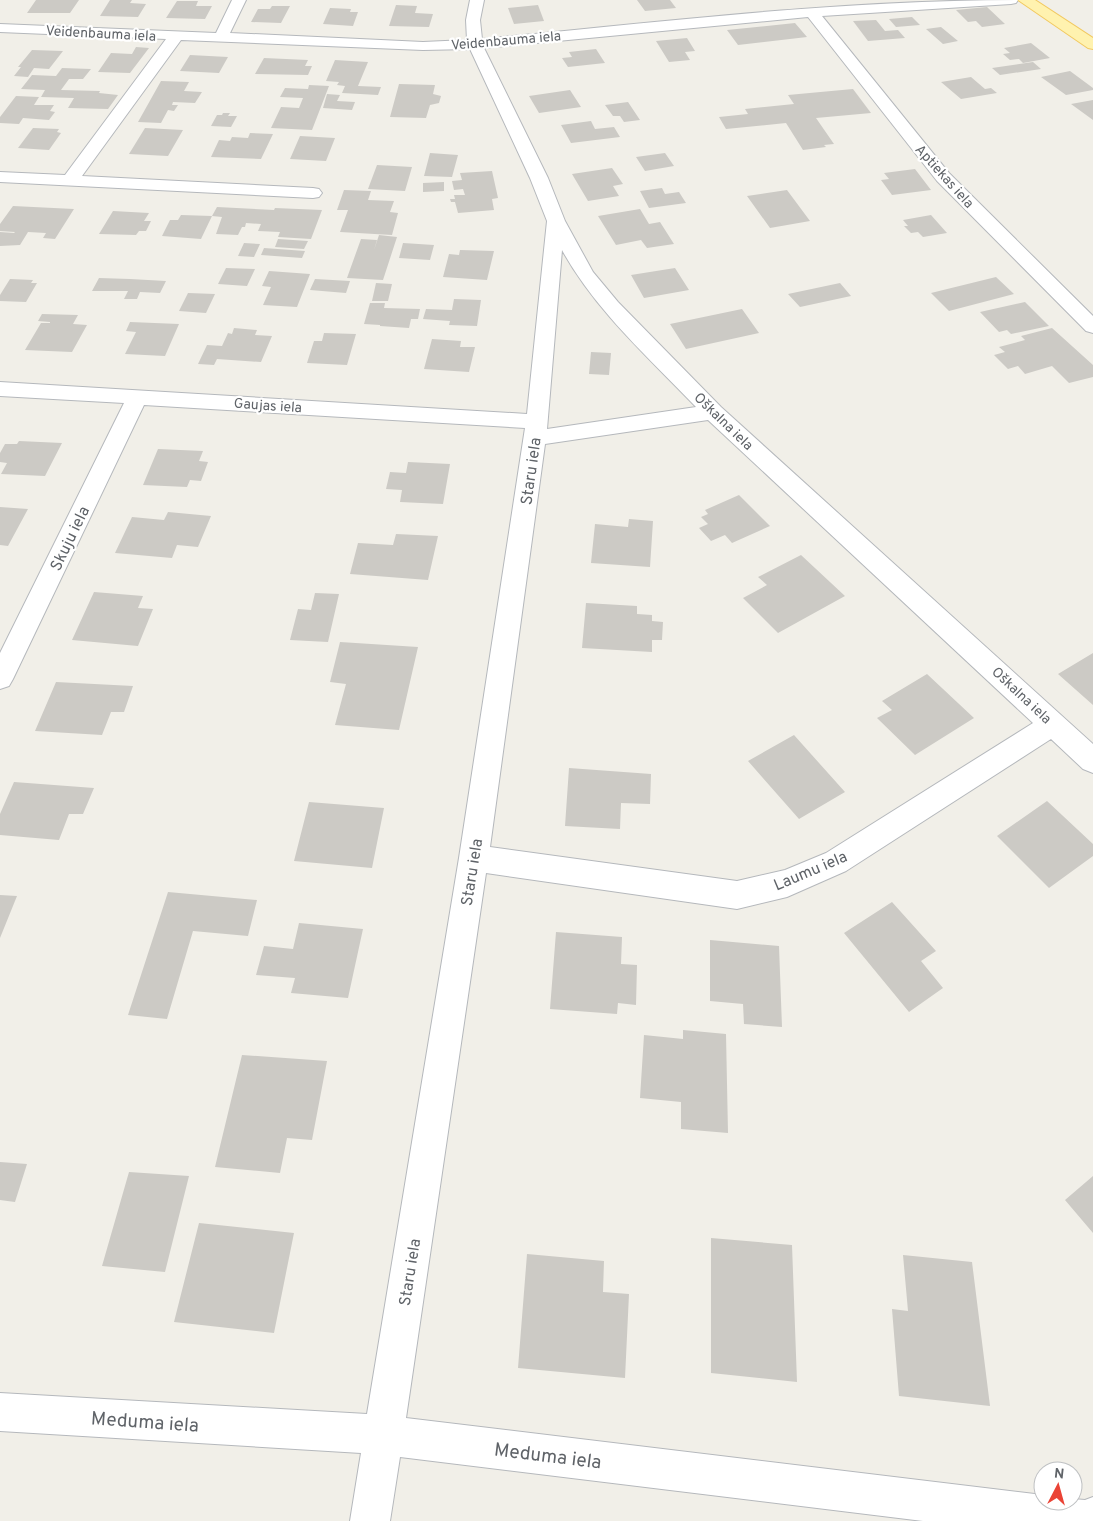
<svg xmlns="http://www.w3.org/2000/svg" width="1093" height="1521" viewBox="0 0 1093 1521" font-family="Overpass,sans-serif">
<style>
.building{fill:#cccac5}
.lines{fill:none;stroke-linecap:round;stroke-linejoin:round}
.minor-casing{stroke:#b5b8bc;stroke-width:2}
.major-casing{stroke:#f2c960;stroke-width:2}
.minor{fill:#fff;fill-rule:evenodd}
.major{fill:#fff2af;fill-rule:evenodd}
.labels{text-anchor:middle;stroke-width:4.5;stroke-linejoin:round;paint-order:stroke}
.far-street-label{font-size:14px;fill:#5f6368;stroke:#fff}
.street-label{font-size:16px;fill:#5f6368;stroke:#fff}
.near-street-label{font-size:19px;fill:#5f6368;stroke:#fff}
</style>
<rect width="100%" height="100%" fill="#f1efe8"/>
<!-- building -->
<path class="building" d="M36 0H79L70 13H27Z
M110 0H132L130 3 146 4 138 17 100 16Z
M637 0H670L676 8 645 11Z
M177 1H198L196 6H212L205 19 166 18Z
M396 5 417 6 415 13 433 14 429 27 389 26Z
M538 5 544 21 514 24 508 8Z
M272 6H290L281 23 251 22 258 9H270Z
M987 7 1005 24 982 27 976 21 968 22 956 10Z
M330 8 351 9 350 12H358L353 26 323 24Z
M912 17 920 25 896 27 889 19Z
M876 20 885 31 898 30 905 38 868 41 853 21Z
M795 23 807 37 738 45 727 30Z
M941 27 958 41 943 44 926 29Z
M687 38 695 51 685 52 690 60 669 62 656 41Z
M1031 43 1050 58 1023 63 1019 59 1010 60 1003 54 1010 53 1004 48Z
M136 47 149 48 130 73 98 72 111 53 132 54Z
M596 49 605 63 568 67 562 58 572 57 569 52Z
M32 50 63 51 49 69 34 68 28 77 14 76 21 67H18Z
M190 55 228 57 219 73 180 71Z
M264 58 308 60 305 66H312L308 75 255 74Z
M335 60 368 62 358 86 381 87 378 95 342 93 345 86 337 85 339 82 326 81Z
M1033 62 1041 69 1000 75 992 68Z
M62 68 91 69 83 79H69L61 90 100 91 99 93 118 95 108 109 68 108 74 98 41 97 45 90 21 89 32 75 56 76Z
M1070 71 1093 88V90L1066 95 1041 77Z
M971 77 985 89 991 88 997 93 961 99 941 82Z
M161 81 189 82 184 91 202 92 195 103 173 102 172 105H178L174 111 168 110 161 123 138 122Z
M399 84 435 85 433 94 441 96 439 103 430 105 426 118 390 117Z
M309 85 329 86 312 130 271 128 281 107 299 108 303 98 280 97 285 88 308 89Z
M853 89 871 113 816 118 834 144 824 145 826 147 803 150 786 123 726 129 719 117 748 114 745 109 794 104 788 95Z
M570 90 581 107 539 113 529 96Z
M327 94 340 95 337 101 355 102 352 110 323 108Z
M16 96 39 97 34 105H54L50 111 55 112 49 120 23 118 19 124 0 123V117Z
M1093 100V120L1071 104Z
M628 102 640 120 624 122 620 116H613L605 105Z
M223 113H230L228 116H237L231 127 211 126 217 115H222Z
M591 121 595 129 614 127 620 137 571 143 561 125Z
M33 128 59 129 57 132 61 133 49 150 18 148Z
M145 128 183 130 168 156 129 154Z
M250 133 273 134 261 159 211 157 219 140 230 141 232 137 248 138Z
M300 136 335 138 326 161 290 159Z
M430 153 458 155 452 177 424 176Z
M665 153 674 166 645 171 636 157Z
M377 165 412 167 405 191 368 189Z
M612 168 623 184 613 186 619 196 588 201 572 174Z
M915 169 931 190 892 195 881 180 889 179 884 173Z
M492 171 498 198 492 199 494 210 458 213 455 202H451L450 199H455L454 195H465L463 189 454 190 452 181 462 180 460 173Z
M444 182V191L423 192V183Z
M662 188 665 194 679 192 686 203 649 208 640 191Z
M344 190 371 191 368 200 394 201 390 212 398 213 392 235 340 232 348 210H337Z
M787 190 810 221 770 228 747 196Z
M13 206 74 209 55 239 43 238 46 233 28 232 20 245 0 246V232L14 233 15 232 0 231V224Z
M217 207 274 210 275 208 322 210 311 239 278 237 280 232 258 231 261 224 246 223 245 227H242L238 235 216 234 222 217 212 216 201 239 162 236 170 220H178L181 215 212 216Z
M640 209 649 224 660 222 674 244 647 248 641 240 616 245 598 216Z
M113 211 149 213 144 221H151L146 231H139L136 235 99 234Z
M931 215 947 233 923 237 918 232 911 233 904 226H908L903 220Z
M379 235 397 237 383 280 347 278 361 239 377 240 374 250Z
M278 239 308 241 304 249 275 247Z
M244 243 260 244 254 257 238 256Z
M403 243 434 245 430 260 399 258Z
M264 248 305 251 302 258 261 255Z
M460 250 494 251 487 280 443 277 449 254 459 255Z
M226 268 255 269 247 286 218 284Z
M675 268 689 290 644 298 631 275Z
M269 271 310 274 297 307 263 305 271 287 262 286Z
M996 277 1014 294 949 311 931 293Z
M99 278 130 279 166 281 160 293 140 292 137 299H124L128 291H92Z
M10 279 33 280 31 283H37L26 302 0 301V295Z
M315 279 350 281 346 293 310 290Z
M376 283 392 284 388 301H372Z
M840 283 851 296 800 307 788 294Z
M188 293 215 294 206 313 179 311Z
M454 299 481 300 477 326 449 325 450 321 423 319 426 309 452 310Z
M1025 302 1049 326 1011 334 1007 330 999 332 980 312Z
M370 303H385L384 308 420 309 418 319H411L409 328 380 326V325L364 324Z
M742 309 759 333 686 349 670 324Z
M42 314 78 315 73 324 87 325 72 352 25 350 41 323H50V322L38 321Z
M130 322 179 324 165 356 125 354 136 332 126 331Z
M234 328 257 330 255 335 272 336 261 362 217 359 214 365 198 364 207 345 222 346 228 333 232 334Z
M1052 328 1093 365V377L1069 383 1052 366 1025 374 1018 366 1008 369 994 355 1005 352 999 347 1025 340 1021 336Z
M324 333 356 334 347 365 307 363 314 341H322Z
M432 339 461 341 460 347H475L469 372 424 369Z
M591 352 611 353 609 375 589 374Z
M19 441 62 443 45 476 1 474 7 463 0 462V453L5 444H17Z
M158 449 203 451 199 461 208 462 201 481 190 480 187 487 143 485Z
M408 462 450 464 443 504 400 502 402 490 386 489 390 472 406 473Z
M739 495 770 526 732 543 725 535 711 541 699 528 708 524 701 517 708 514 705 510Z
M0 507 28 509 8 546 0 545Z
M168 512 211 516 198 547 177 545 172 558 115 553 132 517 164 520Z
M629 519 653 521 650 567 591 563 595 524 628 527Z
M396 534 438 536 428 580 350 574 358 543 393 545Z
M801 555 845 596 778 633 743 598 767 585 758 577Z
M94 592 143 596 138 608 153 609 138 646 72 640Z
M315 593 339 594 328 642 290 640 298 609 311 610Z
M586 603 637 606V614L652 615V621L663 622 662 640H652V652L582 648Z
M340 642 418 647 399 730 335 725 346 684 330 682Z
M1093 653V705L1058 674Z
M927 674 974 718 915 755 877 718 892 710 882 701Z
M56 682 133 686 124 712H111L102 735 35 731Z
M794 735 845 792 799 819 748 761Z
M569 768 651 774 650 804 621 803 620 829 565 826Z
M14 782 94 788 83 814H69L59 840 0 835V814Z
M1047 801 1093 844V856L1049 888 997 836Z
M309 802 384 808 372 868 294 861Z
M168 892 257 900 248 936 193 931 167 1019 128 1015Z
M0 895 17 896 0 938Z
M892 902 936 951 921 961 943 988 909 1012 844 933Z
M299 923 363 929 348 998 291 993 295 978 256 975 264 946 293 949Z
M556 932 622 937 621 964 637 965 636 1005 618 1003 617 1014 550 1009Z
M710 940 779 946 782 1027 744 1024 743 1004 710 1001Z
M683 1030 726 1034 728 1133 681 1129V1102L640 1098 644 1035 683 1039Z
M242 1055 327 1061 312 1140 287 1138 280 1173 215 1167Z
M0 1162 27 1164 15 1202 0 1200Z
M129 1172 189 1176 165 1272 102 1266Z
M1093 1176V1233L1065 1200Z
M199 1223 294 1233 274 1333 174 1322Z
M711 1238 792 1245 797 1382 711 1373Z
M527 1254 604 1261 603 1292 629 1294 625 1378 518 1368Z
M903 1255 972 1262 990 1406 899 1396 892 1309 908 1311Z"/>
<g class="lines">
<defs>
<path id="minor" d="M232 0H246L230 33 423 42 467 40 466 20 470 0H484L480 20 482 39C660 22 839 0 1018 0L1016 3 1011 4 822 16 949 173 1093 316V333L1086 331 937 181 808 17 484 48 548 178 565 221 593 272 618 302 721 407 1093 744V773L1083 769 1051 739 846 871 787 897 737 909 486 873 406 1418 1043 1495V1501H1073V1499L1085 1500 1093 1497V1521H923L400 1457 390 1521H350L361 1453 0 1431V1393L367 1414 459 858 525 428 144 405 13 679 9 686 0 689V653L124 403 0 396V382L527 414 547 221 530 178 470 49 423 50 181 40 82 176 313 188 319 189 322 193 319 197 313 198 0 182V172L65 175 166 39 0 32V24L216 33ZM562 250C595 310 649 358 696 407L547 429ZM708 420 1033 723 826 853 785 870 737 881 490 847 545 444Z"/>
<path id="major" d="M1018 0H1035L1093 38V49L1088 48Z"/>
</defs>
<!-- minor casing -->
<use href="#minor" class="minor-casing"/>
<!-- major casing -->
<use href="#major" class="major-casing"/>
<!-- minor -->
<use href="#minor" class="minor"/>
<!-- major -->
<use href="#major" class="major"/>
</g>
<g class="labels">
<!-- far-street labels -->
<g class="far-street-label">
<text transform="translate(101 33) rotate(3)" y="5">Veidenbauma iela</text>
<text transform="translate(506 40) rotate(-5)" y="5">Veidenbauma iela</text>
<text transform="translate(945 176) rotate(48)" y="5">Aptiekas iela</text>
<text transform="translate(268 405) rotate(4)" y="5">Gaujas iela</text>
<text transform="translate(724 421) rotate(44)" y="5">Oškalna iela</text>
<text transform="translate(1022 695) rotate(43)" y="5">Oškalna iela</text>
</g>
<!-- street labels -->
<g class="street-label">
<text transform="translate(530 471) rotate(-82)" y="6">Staru iela</text>
<text transform="translate(69 538) rotate(-64)" y="6">Skuju iela</text>
<text transform="translate(810 870) rotate(-23)" y="6">Laumu iela</text>
<text transform="translate(471 872) rotate(-81)" y="6">Staru iela</text>
<text transform="translate(409 1272) rotate(-81)" y="6">Staru iela</text>
</g>
<!-- near-street labels -->
<g class="near-street-label">
<text transform="translate(145 1421) rotate(4)" y="7">Meduma iela</text>
<text transform="translate(548 1455) rotate(7)" y="7">Meduma iela</text>
</g>
</g>
<!-- north arrow -->
<g transform="translate(1058 1486) rotate(6)"><circle r="24" fill="#ffffff" stroke="#bfc1c3"/>
<path d="M0-4L9 19L0 12L-9 19Z" fill="#ea4335"/>
<text y="-8" font-size="14" font-weight="bold" text-anchor="middle" fill="#5f6368">N</text>
</g>
</svg>
